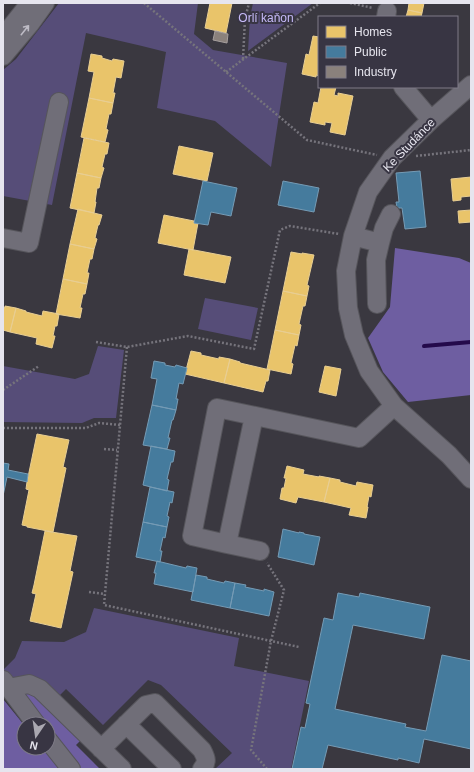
<svg xmlns="http://www.w3.org/2000/svg" width="474" height="772" viewBox="0 0 474 772" font-family="Helvetica,sans-serif">
<style>
.green{fill:#564d78}
.forest{fill:#6e5ea1}
.homes{fill:#e9c46a;stroke:#e8ce92}
.public{fill:#457b9d;stroke:#759bb5}
.industry{fill:#8a817c;stroke:#a69f9e}
.lines{fill:none;stroke-linecap:round;stroke-linejoin:round}
.stream{stroke:#240a4b;stroke-width:4}
.minor-casing{stroke:#56555b;stroke-width:20}
.path{stroke:#76747c;stroke-width:2.5;stroke-dasharray:2 2;stroke-linecap:butt}
.minor{stroke:#706e78;stroke-width:18}
.oneway{stroke:#bdbbc5}
.labels{text-anchor:middle;stroke-width:4;stroke-linejoin:round;paint-order:stroke}
.park-label{font-size:12px;fill:#c6baf8;stroke:#383543}
.street-label{font-size:12px;fill:#e6e5ee;stroke:#383543}
</style>
<rect width="100%" height="100%" fill="#3a3840"/>
<!-- green -->
<path class="green" d="M59 3H198L194 34 213 50 287 63 271 167 215 121 157 108 166 52 142 46 86 33 52 205 3 196V70L16 59Z
M253 3H313L248 51 250 17Z
M205 298 258 308 251 340 198 329Z
M98 346 124 350 116 418H94L82 423 3 422V366L75 379 89 374Z
M94 608 239 638 234 666 309 681 291 769H215L232 753 161 685 148 680 103 725 66 689 59 696 12 679 3 672 4 669 15 658 22 641 64 642 86 632Z"/>
<!-- forest -->
<path class="forest" d="M395 248 459 258 471 263V395L408 402 383 372 368 338 390 307Z
M26 693H33L84 737 76 745 100 769H78L48 734V724H40L23 698Z
M3 699 24 725V748H43L60 769H3Z"/>
<!-- homes -->
<path class="homes" d="M210 3H232L226 33 205 28Z
M409 3H424L422 13 408 10Z
M408 10 422 13 421 17H406Z
M313 36 319 37V76L316 75V77L302 74 306 54 309 55Z
M91 54 102 56V58L112 61 113 59 124 61 121 78 116 77 113 93H115L113 103 89 98 94 72 88 71Z
M321 87H336L334 95 338 96V93L353 96 345 135 330 132 332 123 325 122V125L310 122 314 102 318 103Z
M89 98 113 103 111 114H109L106 129 108 130 105 142 81 137Z
M84 138 109 143 107 154H105L102 167 104 168 101 178 77 173Z
M179 146 213 153 207 181 173 174Z
M77 173 101 178 99 188H97L95 202H96L94 213 70 208Z
M471 177V196L461 197V200L453 201 451 179Z
M78 209 102 215 99 225H98L95 238 97 239 94 249 70 244Z
M471 210V222L459 223 458 211Z
M164 215 194 221V223H198L193 250 158 243Z
M70 244 94 249 92 259H90L87 273H89L87 284 63 279Z
M189 249 231 257 225 283 184 275Z
M291 252 302 254V253L314 255 307 285 309 286 307 296 283 291Z
M63 279 87 284 85 294H83L80 308H82L80 318 56 314Z
M283 291 307 296 305 306H303L299 324 301 325 299 335 275 330Z
M5 306 16 308 10 332 3 330V307L5 308Z
M16 308 26 311V312L42 316 43 311 59 314 57 326H55L53 336H55L52 348 36 344 37 338 10 332Z
M275 330 299 335 297 346 295 345 291 363 293 364 291 374 267 369Z
M191 351 201 353V355L219 359V357L230 359 224 383 185 374Z
M230 359 240 362V363L270 370 268 381H266L263 392 224 383Z
M325 366 341 369 336 396 319 392Z
M37 434 69 440 63 467 66 468 53 532 27 527V526L22 525 29 490 26 489 27 482Z
M287 466 304 470 303 474 319 477V476L330 478 324 502 298 497 296 503 280 499 282 488H284L286 478H284Z
M330 478 340 480V482L356 486 357 482 373 485 371 497 369 496 367 507H368L366 518 349 515 351 508 324 502Z
M45 531 77 536 70 571 73 572 61 628 30 621 36 594 32 593 34 585Z"/>
<!-- public -->
<path class="public" d="M420 171 426 227 405 229 402 208H397L396 202H399L396 173Z
M203 181 237 188 231 216 211 212 208 225 194 223Z
M283 181 319 188 314 212 278 205Z
M154 361 165 363V365L175 367 176 365 187 368 183 384 179 383 176 399H178L176 410 152 405 157 379 151 378Z
M152 405 176 410 173 420H172L168 438H170L167 449 143 445Z
M151 446 175 451 173 462H171L167 479 169 480 167 491 143 485Z
M3 463 9 464 8 470 28 474 27 482 7 477 3 496Z
M150 487 174 492 172 503 170 502 167 516 169 517 167 527 143 522Z
M143 522 167 527 165 538 163 537 160 551H162L160 562 136 557Z
M283 529 299 533V532L304 533V534L320 537 314 565 278 557Z
M157 561 186 568 187 566 197 568 193 592 154 584 156 573H154Z
M196 575 207 577V579L224 583 225 581 235 583 230 608 191 600Z
M235 583 246 585 245 587 264 591V589L274 592 269 616 230 608Z
M338 593 359 597 360 593 430 607 424 639 353 625 335 709 406 724 405 727 426 731 442 655 471 661V749L424 739 419 763 398 758V760L328 745 322 769H292L301 727 305 728 310 704 306 703 324 618 333 620Z"/>
<!-- industry -->
<path class="industry" d="M215 31 228 34 227 43 213 40Z"/>
<g class="lines">
<!-- stream -->
<path class="stream" d="M424 346 471 342"/>
<defs>
<path id="minor" d="M386 17 387 11
M3 37 30 3
M3 56 30 24 45 3
M471 85 431 120 392 158 368 192 353 236 346 271 348 308 354 335 369 371 394 406 449 455 471 479
M403 87 431 120
M353 236 380 243 376 260 377 304
M3 238 29 243 59 102
M380 243 384 228 391 214
M254 416 227 544 192 536 217 408 359 438 394 406
M227 544 260 551
M3 680 36 724
M8 688 29 684 40 689 122 769
M126 724 172 769
M48 740 71 769
M101 749 146 705 155 703 202 750C206 758 208 761 202 769"/>
</defs>
<!-- minor casing -->
<use href="#minor" class="minor-casing"/>
<!-- path -->
<path class="path" d="M144 3 307 140 377 155
M350 3 373 8
M243 59 245 19 249 3
M226 72 320 3
M416 156 471 150
M96 342 127 347 188 336 254 349 280 230 290 226 339 234
M127 347 104 605 299 647
M3 390 39 366
M3 428H86L99 423 120 425
M104 449 117 450
M89 592 105 594
M267 769 251 750 271 641 284 590 267 563"/>
<!-- minor -->
<use href="#minor" class="minor"/>
</g>
<!-- one-way arrows -->
<defs><path id="oneway-shaft" d="M-6 0H5M1.5-3L5.5 0L1.5 3" fill="none" stroke-width="1.6" stroke-linecap="round" stroke-linejoin="round"/></defs>
<use class="oneway" href="#oneway-shaft" transform="translate(25 30) rotate(-51)"/>
<g class="labels">
<!-- park labels -->
<g class="park-label">
<text x="266" y="22">Orlí kaňon</text>
</g>
<!-- street labels -->
<g class="street-label">
<text transform="translate(409 145) rotate(-46)" y="4">Ke Studánce</text>
</g>
</g>
<!-- border -->
<rect width="474" height="772" fill="none" stroke="#e6e5ee" stroke-width="8"/>
<!-- legend -->
<rect x="318" y="16" width="140" height="72" fill="#383543" stroke="#7e7b87"/>
<rect x="326" y="26" width="20" height="12" fill="#e9c46a" stroke="#7e7b87"/>
<text x="354" y="36" font-size="12" fill="#e6e5ee">Homes</text>
<rect x="326" y="46" width="20" height="12" fill="#457b9d" stroke="#7e7b87"/>
<text x="354" y="56" font-size="12" fill="#e6e5ee">Public</text>
<rect x="326" y="66" width="20" height="12" fill="#8a817c" stroke="#7e7b87"/>
<text x="354" y="76" font-size="12" fill="#e6e5ee">Industry</text>
<!-- north arrow -->
<g transform="translate(36 736) rotate(193)"><circle r="19" fill="#383543" stroke="#7e7b87"/>
<path d="M0-3L7 15L0 10L-7 15Z" fill="#aaa8b1"/>
<text y="-6" font-size="11" font-weight="bold" text-anchor="middle" fill="#e6e5ee">N</text>
</g>
</svg>
